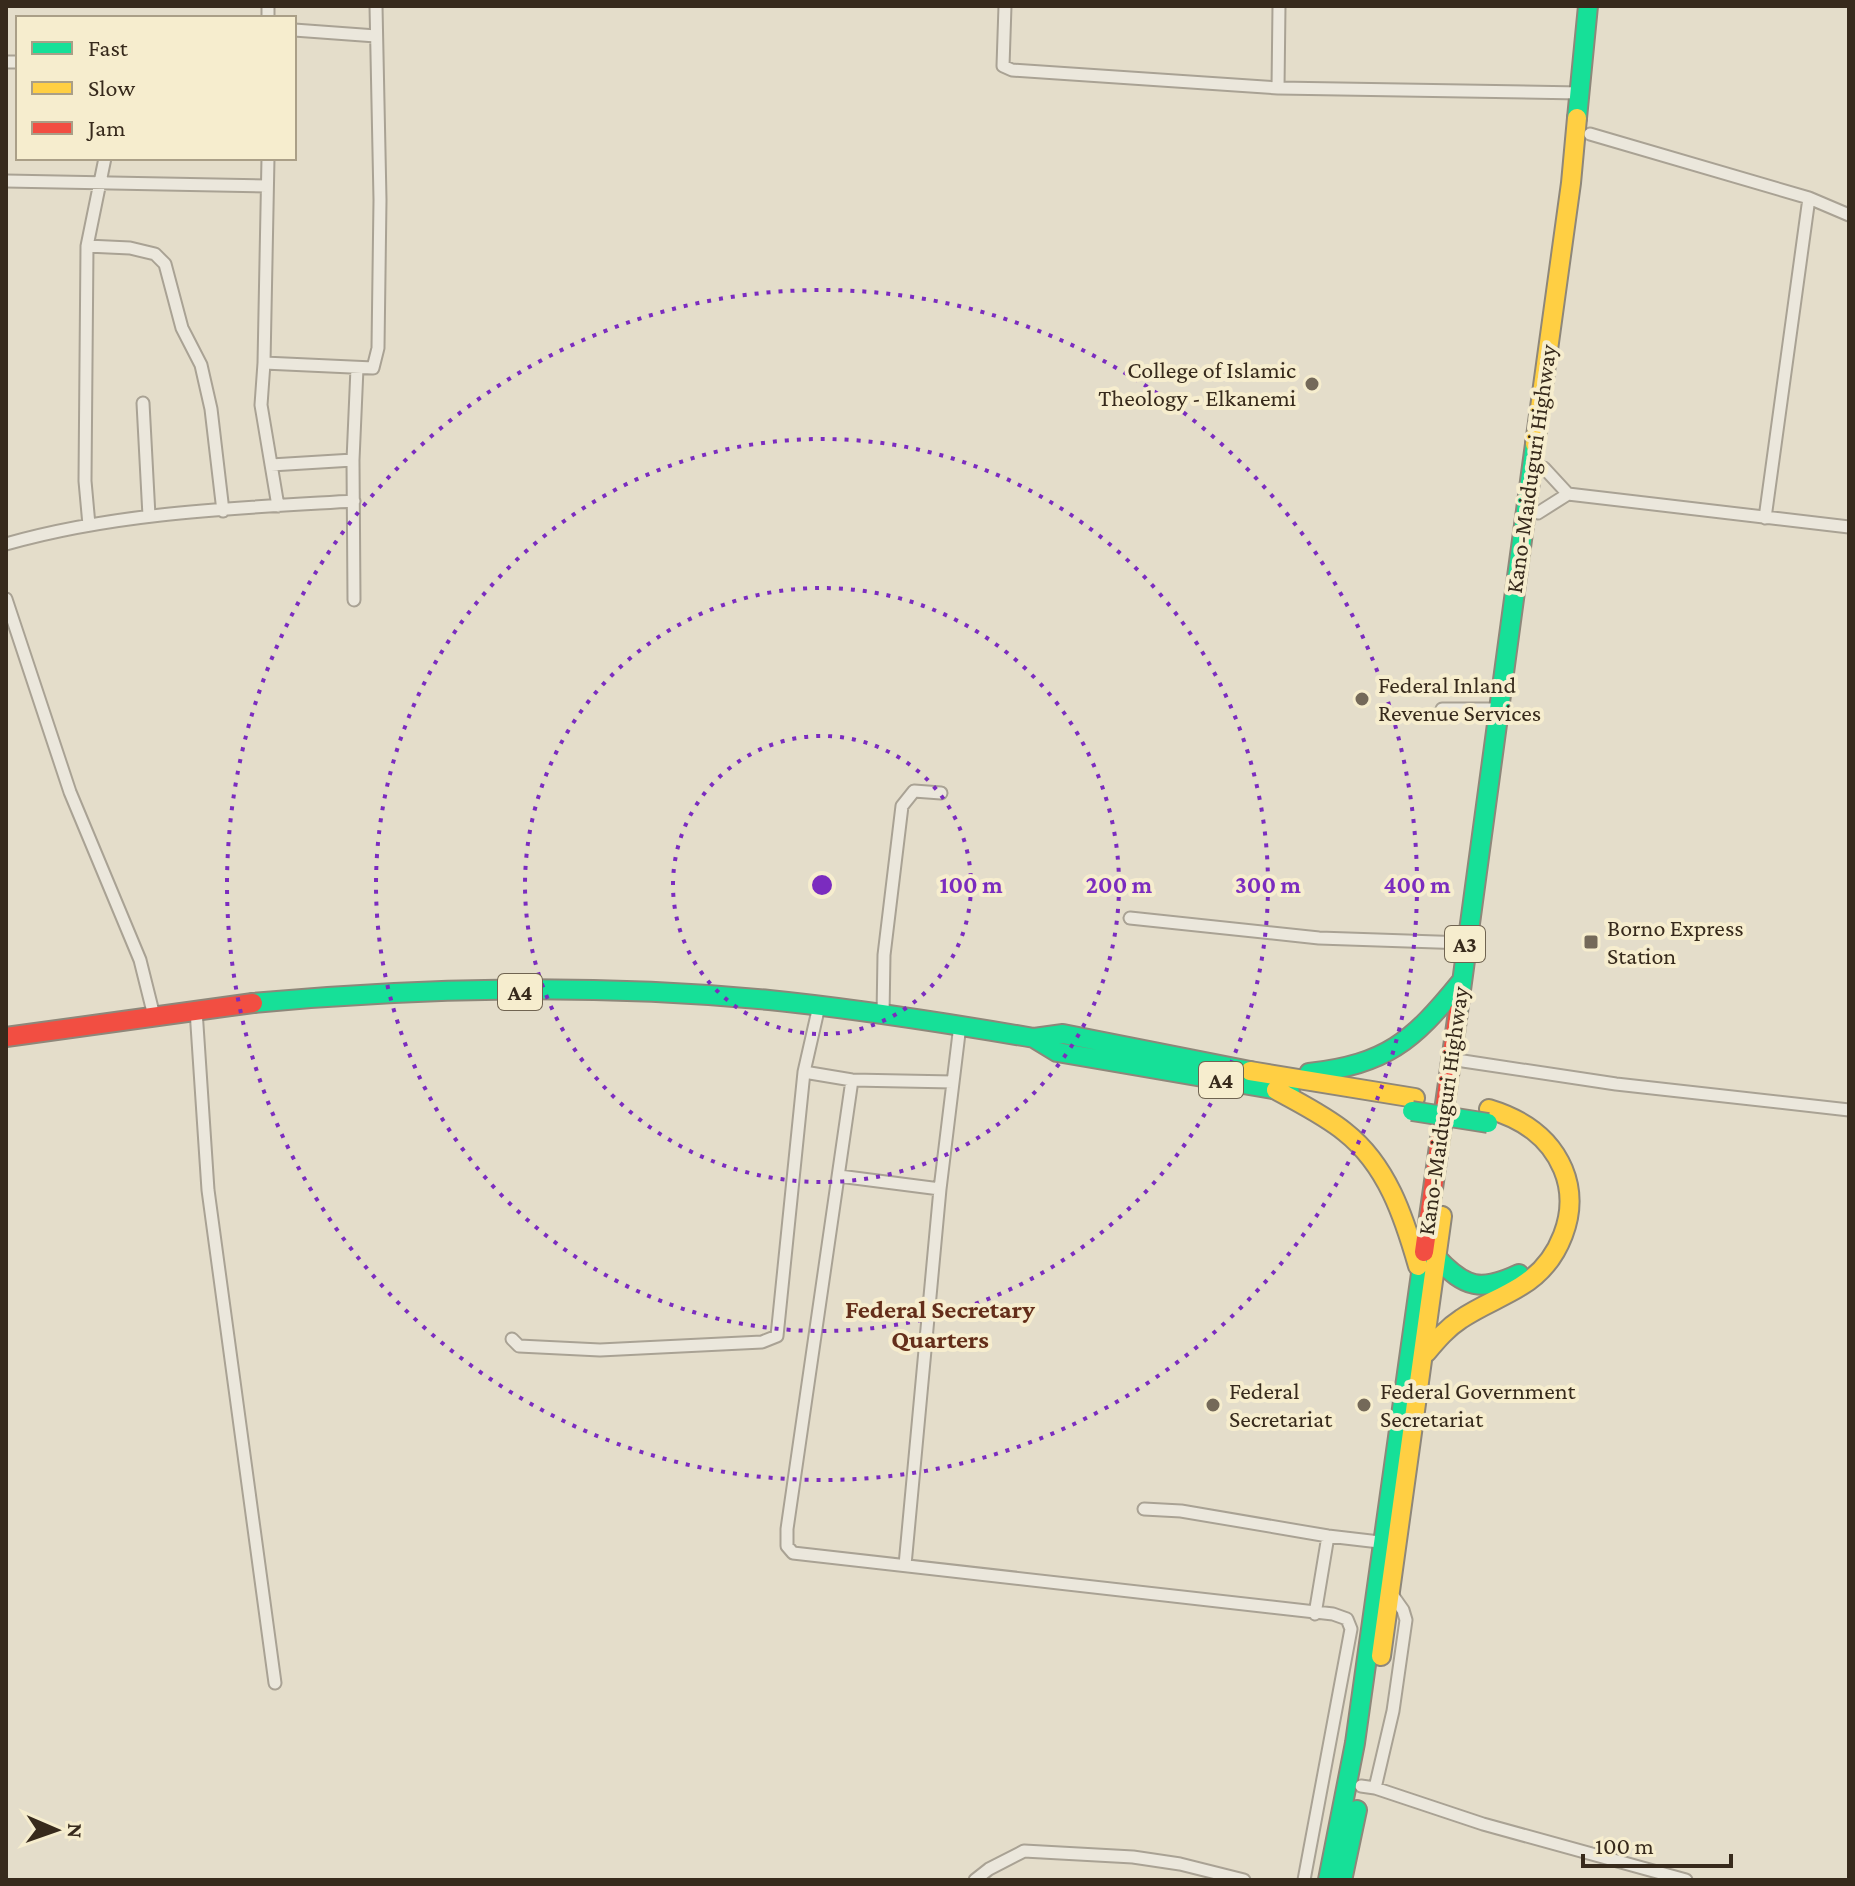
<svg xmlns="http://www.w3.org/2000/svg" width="1855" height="1886" viewBox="0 0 1855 1886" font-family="'Crimson Pro',serif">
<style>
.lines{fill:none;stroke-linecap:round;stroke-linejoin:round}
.street-casing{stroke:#a9a294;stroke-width:15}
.fast-casing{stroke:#8e877a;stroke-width:22}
.slow-casing{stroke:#8e877a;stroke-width:22}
.jam-casing{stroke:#8e877a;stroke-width:22}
.street{stroke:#ebe7dc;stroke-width:11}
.fast{stroke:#16e098;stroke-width:18}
.slow{stroke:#ffcf43;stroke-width:18}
.jam{stroke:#f24e42;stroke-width:18}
.fast-bridge-casing{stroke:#8e877a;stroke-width:22;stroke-linecap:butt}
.fast-bridge{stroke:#16e098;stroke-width:18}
.ring{fill:none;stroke:#7b2cbf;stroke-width:4;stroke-dasharray:4 8}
.poi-dot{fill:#746959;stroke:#f6edce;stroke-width:3}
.labels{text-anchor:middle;stroke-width:8;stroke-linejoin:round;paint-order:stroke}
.shield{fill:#f6edce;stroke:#706451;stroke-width:2}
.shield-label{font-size:22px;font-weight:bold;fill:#372a1c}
.poi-label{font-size:24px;fill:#372a1c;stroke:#f6edce;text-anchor:start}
.street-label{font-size:24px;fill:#372a1c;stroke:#f6edce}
.neighbourhood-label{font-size:26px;font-weight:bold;fill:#642e1a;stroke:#f6edce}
.centre{fill:#7b2cbf;stroke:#f6edce;stroke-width:4}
.ring-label{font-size:24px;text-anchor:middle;font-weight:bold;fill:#7b2cbf;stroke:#f6edce;stroke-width:8;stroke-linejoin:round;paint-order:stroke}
</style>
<rect width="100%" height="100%" fill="#e4ddca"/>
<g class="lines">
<defs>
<path id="street" d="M268 6V18
M1005 6 1003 66 1012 70 1278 88 1581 93
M294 30 376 36
M6 62H18
M1278 88 1279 6
M1590 134 1809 198 1849 215
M268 158 264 363 373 368 378 348 380 200 376 6
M6 181 267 186
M87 246 130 248 155 254 165 264 182 328 201 365 211 409 223 511
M264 363 261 405 278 506
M143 403 149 516
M271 465 353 460
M1544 468 1568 494
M1538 513 1568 494 1849 527
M1765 518 1809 198
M89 525 85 481 87 246 105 158
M6 544C118 512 237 508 354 501
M6 599 70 792 140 960 154 1016
M354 600 353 460 357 368
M1442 709H1498
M1130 918 1319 938 1466 943
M196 1010 208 1190 275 1683
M883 1015 884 955 902 806 914 791 941 793
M1463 1061 1616 1084 1849 1110
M804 1072 852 1080 953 1082
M852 1080 787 1529V1546L793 1553 1333 1614 1347 1619 1351 1629 1304 1880
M839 1176 940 1189
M512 1339 519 1346 600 1350 762 1342 777 1336 804 1072 819 1006
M1144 1509 1181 1511 1328 1536 1388 1543
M905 1565 940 1189 960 1025
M1315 1614 1328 1536
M1361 1786 1375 1788 1483 1824 1686 1880
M1375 1788 1393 1711 1406 1620 1403 1610 1391 1593
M975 1880 989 1869 1024 1851 1133 1857 1180 1864 1244 1880"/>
<path id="fast" d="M1577 118 1588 6
M253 1003C424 987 599 984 769 1000 858 1009 946 1023 1034 1038L1063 1034 1250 1071
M1458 1012 1535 444
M1034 1038 1057 1052 1290 1092
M1309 1073C1386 1064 1412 1042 1460 983
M1437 1258C1465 1288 1481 1292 1519 1274
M1343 1876 1357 1810
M1328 1880 1355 1743 1424 1252"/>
<path id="slow" d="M1535 444 1571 183 1577 118
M1250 1071 1415 1098
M1276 1090C1299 1103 1324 1115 1345 1132 1387 1165 1404 1217 1418 1266
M1426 1353C1437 1340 1447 1328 1461 1319 1480 1306 1502 1298 1521 1286 1559 1263 1581 1212 1563 1169 1549 1136 1522 1119 1489 1109
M1381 1656 1442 1216"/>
<path id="jam" d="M6 1037 253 1003
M1424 1252 1458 1012"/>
</defs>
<!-- street casing -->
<use href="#street" class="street-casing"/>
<!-- fast casing -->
<use href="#fast" class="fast-casing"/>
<!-- slow casing -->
<use href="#slow" class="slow-casing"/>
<!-- jam casing -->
<use href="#jam" class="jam-casing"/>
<!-- street -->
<use href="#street" class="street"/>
<!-- fast -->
<use href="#fast" class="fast"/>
<!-- slow -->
<use href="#slow" class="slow"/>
<!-- jam -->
<use href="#jam" class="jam"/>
<defs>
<path id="fast-bridge" d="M1412 1111 1488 1123"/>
</defs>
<!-- fast-bridge casing -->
<use href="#fast-bridge" class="fast-bridge-casing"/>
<!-- fast-bridge -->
<use href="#fast-bridge" class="fast-bridge"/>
</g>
<!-- distance rings -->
<g class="ring">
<circle cx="822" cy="885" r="149"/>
<circle cx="822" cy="885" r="297"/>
<circle cx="822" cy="885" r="446"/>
<circle cx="822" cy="885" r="595"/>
</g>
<!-- markers -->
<g class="poi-dot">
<circle cx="1312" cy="384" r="8"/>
<circle cx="1362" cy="699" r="8"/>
<rect x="1583" y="934" width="16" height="16" rx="4"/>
<circle cx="1213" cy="1405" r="8"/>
<circle cx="1364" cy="1405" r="8"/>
</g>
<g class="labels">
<!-- shield labels -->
<g class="shield">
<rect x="1445" y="926" width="40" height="36" rx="6"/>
<rect x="498" y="974" width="44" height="36" rx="6"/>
<rect x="1199" y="1062" width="44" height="36" rx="6"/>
</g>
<g class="shield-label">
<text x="1465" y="952">A3</text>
<text x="520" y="1000">A4</text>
<text x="1221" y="1088">A4</text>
</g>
<!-- poi labels -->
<g class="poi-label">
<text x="1296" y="378" text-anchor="end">College of Islamic<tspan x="1296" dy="28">Theology - Elkanemi</tspan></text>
<text x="1378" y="693">Federal Inland<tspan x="1378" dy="28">Revenue Services</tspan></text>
<text x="1607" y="936">Borno Express<tspan x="1607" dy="28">Station</tspan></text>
<text x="1229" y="1399">Federal<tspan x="1229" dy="28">Secretariat</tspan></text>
<text x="1380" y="1399">Federal Government<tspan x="1380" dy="28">Secretariat</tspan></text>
</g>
<!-- street labels -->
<g class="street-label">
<text transform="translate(1531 469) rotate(-82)" y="8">Kano-Maiduguri Highway</text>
<text transform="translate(1443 1111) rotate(-82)" y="8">Kano-Maiduguri Highway</text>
</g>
<!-- neighbourhood labels -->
<g class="neighbourhood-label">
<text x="940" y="1318">Federal Secretary<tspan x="940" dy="30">Quarters</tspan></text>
</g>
</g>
<circle cx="822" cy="885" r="12" class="centre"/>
<g class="ring-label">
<text x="971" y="893">100 m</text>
<text x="1119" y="893">200 m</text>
<text x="1268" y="893">300 m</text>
<text x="1417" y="893">400 m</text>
</g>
<!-- border -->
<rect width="1855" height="1886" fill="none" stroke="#372a1c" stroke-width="16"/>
<!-- legend -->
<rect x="16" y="16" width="280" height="144" fill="#f6edce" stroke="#aa9f87" stroke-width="2"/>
<rect x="32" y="42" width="40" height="12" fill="#16e098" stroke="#aa9f87" stroke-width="2"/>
<text x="88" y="56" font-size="24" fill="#372a1c">Fast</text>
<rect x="32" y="82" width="40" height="12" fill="#ffcf43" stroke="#aa9f87" stroke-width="2"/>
<text x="88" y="96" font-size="24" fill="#372a1c">Slow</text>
<rect x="32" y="122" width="40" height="12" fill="#f24e42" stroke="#aa9f87" stroke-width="2"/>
<text x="88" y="136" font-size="24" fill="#372a1c">Jam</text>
<!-- north arrow -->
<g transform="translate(56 1830) rotate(92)" stroke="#f6edce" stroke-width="6" paint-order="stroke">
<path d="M0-6L14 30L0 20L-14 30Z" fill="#372a1c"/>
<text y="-12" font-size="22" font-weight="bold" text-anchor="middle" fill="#372a1c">N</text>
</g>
<!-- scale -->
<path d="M1583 1854v12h148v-12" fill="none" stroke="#372a1c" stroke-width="4"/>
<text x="1595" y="1854" font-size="24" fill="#372a1c" stroke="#f6edce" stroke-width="6" paint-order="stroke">100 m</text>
</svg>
